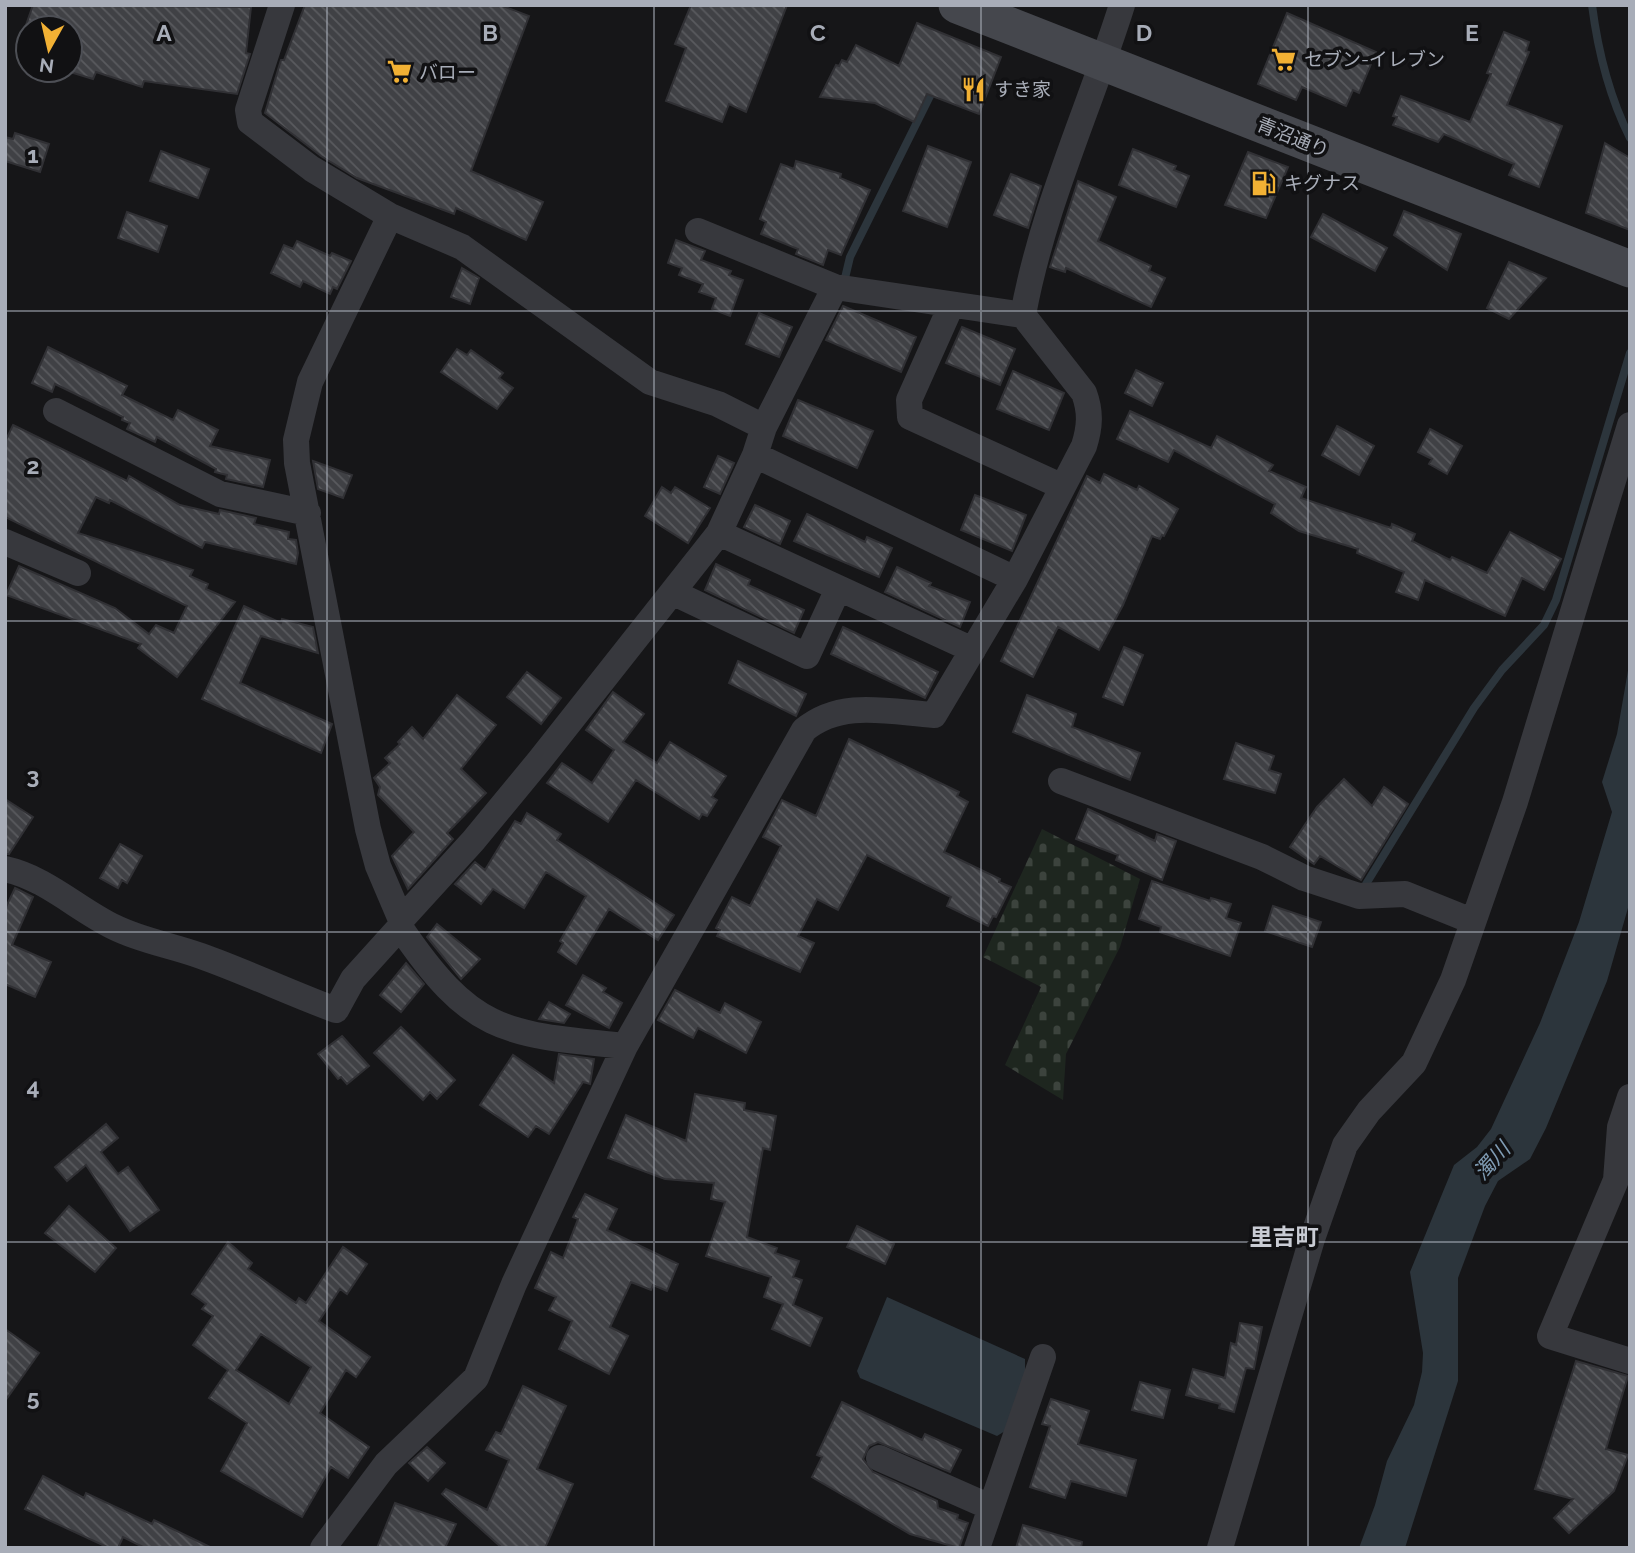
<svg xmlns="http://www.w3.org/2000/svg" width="1635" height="1553" viewBox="0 0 1635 1553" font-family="Raleway,'Noto Sans JP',sans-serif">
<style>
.cemetery{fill:url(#cemetery-stones)}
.water{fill:#2c353c}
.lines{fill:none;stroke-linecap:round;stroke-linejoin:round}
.stream{stroke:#2c353c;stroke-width:8}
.building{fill:url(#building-back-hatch);stroke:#303034;stroke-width:2;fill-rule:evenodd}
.street{stroke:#37383d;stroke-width:26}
.secondary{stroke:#45474d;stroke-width:37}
.grid{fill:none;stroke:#a8adb8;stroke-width:2;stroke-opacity:0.55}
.labels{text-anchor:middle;stroke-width:7;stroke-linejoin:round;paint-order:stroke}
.poi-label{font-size:19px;fill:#a8adb8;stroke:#111113;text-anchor:start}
.street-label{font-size:19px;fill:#a8adb8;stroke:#111113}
.water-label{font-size:21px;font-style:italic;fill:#7f9bb3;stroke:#111113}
.quarter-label{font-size:23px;font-weight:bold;fill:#c9ccd4;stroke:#111113}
.grid-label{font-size:23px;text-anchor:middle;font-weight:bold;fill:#a8adb8;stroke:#111113;stroke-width:7;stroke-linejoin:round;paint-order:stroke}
</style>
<defs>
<pattern id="cemetery-stones" width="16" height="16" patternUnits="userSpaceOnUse" patternTransform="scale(1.75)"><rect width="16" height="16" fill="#1e261f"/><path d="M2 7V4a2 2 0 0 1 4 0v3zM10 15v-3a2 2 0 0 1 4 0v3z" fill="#3c433d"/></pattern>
<pattern id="building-back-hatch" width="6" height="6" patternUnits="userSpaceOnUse" patternTransform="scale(1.75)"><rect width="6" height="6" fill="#404145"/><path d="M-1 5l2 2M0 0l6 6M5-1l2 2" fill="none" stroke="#595a5e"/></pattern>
</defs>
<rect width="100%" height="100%" fill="#161618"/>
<!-- cemetery -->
<path class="cemetery" d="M1042 829 1140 879 1120 947 1066 1054 1063 1100 1005 1065 1041 987 983 957Z"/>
<!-- water -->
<path class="water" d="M1630 659V901L1607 981 1546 1128 1530 1159 1498 1181 1485 1206 1458 1278V1381L1405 1548H1359L1375 1505 1387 1461 1414 1405 1422 1372 1423 1353 1410 1272 1454 1165 1477 1147 1491 1129 1540 1023 1579 922 1612 812 1602 782 1617 734Z
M887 1297 1025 1359V1372L1005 1431 997 1436 860 1378 857 1371Z"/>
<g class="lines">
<!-- stream -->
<path class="stream" d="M1592 5C1598 52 1609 96 1630 138
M845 278 850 257 934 88
M1366 884 1474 708 1502 670 1544 625 1556 600 1630 353"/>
</g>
<!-- building -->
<path class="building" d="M33 5 251 7 246 53 250 54 237 94 144 81 142 87 96 72 93 79 70 72V28H25Z
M305 5H500L529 16 471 171 543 202 526 240 456 208 454 214 357 178 321 156 265 113 281 60H284Z
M691 5H787L746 112 729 104 722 122 666 101 686 48 675 44Z
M1287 13 1376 52 1359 93 1353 90 1346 106 1302 87 1296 100 1258 84Z
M917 23 1001 57 979 114 927 94 914 122 875 103 820 97 836 65 839 66 842 60 847 62 856 45 899 66Z
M1504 32 1529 42 1526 51 1529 52 1507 105 1562 126 1539 187 1509 175 1514 164 1444 134 1438 142 1393 125 1397 117 1393 116 1401 96 1470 122 1491 74 1487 73Z
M15 133 49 144 40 172 5 161V137L13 139Z
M1605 143 1630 158V230L1586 213Z
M928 146 971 162 947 227 903 211Z
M1133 149 1176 166 1174 170 1189 176 1176 207 1119 185Z
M161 151 209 169 198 198 150 181Z
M1248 152 1288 167 1266 218 1225 205Z
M796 161 841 174 840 178 870 190 841 255 828 250 823 265 796 254 798 249 761 234 766 222 760 219 781 164 794 169Z
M1011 174 1041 186 1028 228 994 215Z
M1078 181 1116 197 1098 241 1151 266 1149 271 1165 278 1151 307 1066 268 1065 272 1050 267Z
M1404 211 1461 234 1447 270 1394 235Z
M127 212 167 226 158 252 118 238Z
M1323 214 1387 248 1375 271 1311 237Z
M676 240 705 251 701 260 731 271 729 275 743 280 730 316 712 309 716 298 699 292 703 284 679 275 682 268 668 263Z
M297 241 330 256 332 253 351 261 337 289 333 287 330 294 303 281 300 287 271 273 284 245 293 249Z
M1509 262 1546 278 1509 319 1487 308Z
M462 268 479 278 470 304 451 297Z
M843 306 916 337 901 372 826 340Z
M759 313 792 327 779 357 746 344Z
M962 327 1015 349 1000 385 946 363Z
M48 347 127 386 122 395 173 420 178 410 218 430 210 446 270 460 263 487 226 479 227 475 215 472 216 469 157 437 155 442 127 429 130 423 122 420 123 417 55 384 52 392 32 383Z
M457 349 467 355 471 350 503 373 499 378 513 388 497 409 441 372Z
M1136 370 1163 383 1152 406 1125 393Z
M1013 371 1064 393 1049 430 997 409Z
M798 400 873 431 857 468 783 436Z
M1130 411 1211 448 1217 436 1273 465 1269 471 1306 487 1301 498 1391 528 1392 524 1415 534 1412 541 1450 560 1452 557 1487 573 1510 532 1561 559 1544 590 1522 578 1505 616 1425 580 1418 600 1396 592 1404 572 1357 553 1358 549 1299 531 1271 513 1275 504 1174 450 1168 462 1117 439Z
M13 425 127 481 129 476 180 505 219 514 220 510 256 518 254 524 289 532 288 539 296 540 298 553 296 564 205 542 202 548 110 500 109 503 96 497 78 533 193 570 190 576 208 584 206 589 235 602 177 677 138 648 141 644 6 595 19 566 115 608 149 634 156 625 174 633 187 606 5 517V442Z
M1337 426 1374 446 1359 475 1322 455Z
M1430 429 1462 446 1447 474 1429 464 1432 459 1418 452Z
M718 456 734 463 720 494 704 487Z
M313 461 352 475 343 498 318 489Z
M1104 474 1137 490 1139 486 1178 509 1164 536 1162 535 1160 539 1152 536 1123 605 1099 650 1058 627 1033 677 1001 661 1087 476 1100 483Z
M662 487 671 493 675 487 710 508 688 543 645 516Z
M975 495 1026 515 1012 551 961 530Z
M755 505 790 521 780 544 744 527Z
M807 514 865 542 867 537 892 548 879 577 794 541Z
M716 564 750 580 748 585 804 610 794 633 705 590Z
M897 567 931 583 929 586 970 602 960 627 885 592Z
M244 606 281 623 282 619 313 627 318 653 261 636 240 683 332 724 321 753 202 699Z
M843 627 938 672 925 698 831 654Z
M1124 647 1143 655 1123 705 1103 697Z
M738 661 806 694 796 716 729 683Z
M527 672 561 698 541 724 507 697Z
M613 692 644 714 623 742 657 763 670 742 726 776 712 797 717 800 707 816 702 814 699 819 636 780 608 822 547 783 562 763 592 783 614 750 586 730Z
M457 695 496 725 461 769 486 793 447 833 453 839 408 889 392 856 414 832 378 795 380 787 374 778 390 763 385 758 400 744 398 742 412 727 423 739Z
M1027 695 1076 714 1072 727 1140 753 1130 780 1013 732Z
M849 739 959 792 957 796 968 802 944 852 1000 879 999 882 1011 887 996 917 993 916 988 926 947 906 951 897 867 855 838 910 817 899 798 936 814 943 800 972 717 936 720 930 716 928 732 897 750 906 781 846 763 837 782 800 816 816Z
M1236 743 1274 756 1269 770 1281 774 1275 793 1224 779Z
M1344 779 1372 806 1384 787 1408 804 1361 880 1320 856 1314 864 1290 847 1317 807Z
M5 799 33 817 9 854H5Z
M1088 809 1155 841 1157 834 1176 841 1162 880 1116 860 1118 855 1076 839Z
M527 813 561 834 557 840 674 915 658 940 609 909 576 964 558 952 563 943 560 941 586 896 546 872 524 908 493 889 481 904 455 884 475 862 485 870 515 821 521 824Z
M120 844 142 856 127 883 122 880 118 888 100 878Z
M1152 881 1210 901 1211 898 1231 904 1226 918 1241 923 1230 956 1160 932 1161 927 1139 919Z
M15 888 33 897 12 945 51 962 35 997 5 984V909Z
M1273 906 1321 922 1312 947 1265 931Z
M437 924 480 959 461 979 427 937Z
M406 963 424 984 401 1012 380 995Z
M583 975 606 988 603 992 622 1003 609 1028 566 1005Z
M675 990 720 1013 725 1003 761 1022 746 1053 698 1028 693 1038 658 1020Z
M549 1002 570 1014 564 1023 539 1019Z
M401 1027 455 1080 437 1099 430 1092 423 1100 374 1053Z
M342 1036 369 1066 347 1084 341 1077 338 1079 318 1054Z
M559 1054 594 1059 590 1084 583 1082 549 1134 536 1126 528 1137 480 1105 513 1055 554 1083Z
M695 1094 745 1103 744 1110 776 1116 770 1150 763 1148 747 1237 777 1248 775 1253 799 1261 793 1277 802 1280 793 1305 822 1318 810 1346 772 1329 783 1304 764 1297 771 1277 706 1256 725 1202 711 1199 714 1183 665 1179 608 1158 626 1115 686 1141Z
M106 1124 118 1138 101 1152 118 1174 128 1167 159 1210 130 1231 86 1165 67 1181 55 1167Z
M585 1194 617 1209 607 1230 678 1264 667 1291 653 1285 651 1290 631 1282 610 1327 628 1336 609 1374 559 1349 572 1321 549 1310 556 1297 535 1288 551 1252 563 1258 578 1219 573 1217Z
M69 1206 116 1248 95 1272 45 1233Z
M857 1226 894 1244 885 1264 847 1247Z
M228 1242 252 1263 248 1269 296 1303 299 1298 306 1303 343 1247 367 1264 347 1294 340 1289 319 1321 370 1357 356 1377 346 1370 320 1413 369 1447 348 1478 331 1467 302 1517 221 1471 247 1423 209 1398 228 1370 193 1345 213 1316 202 1309 206 1304 192 1294ZM261 1334 311 1367 289 1404 236 1370Z
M1240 1323 1262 1327 1254 1369 1246 1368 1234 1412 1219 1408 1220 1404 1186 1395 1193 1369 1225 1378 1231 1343 1236 1345Z
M5 1329 39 1353 5 1401Z
M1576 1361 1628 1376 1606 1449 1628 1455 1614 1491 1569 1533 1554 1518 1573 1499 1535 1489Z
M1140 1382 1170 1390 1163 1418 1132 1410Z
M523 1386 566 1406 537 1469 573 1484 545 1548H502L442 1494 446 1489 487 1510 509 1460 486 1450 496 1432 501 1434Z
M1051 1399 1089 1411 1078 1444 1136 1460 1126 1496 1071 1481 1065 1498 1030 1487 1050 1426 1042 1424Z
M842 1402 922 1440 925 1434 961 1450 950 1472 878 1442 869 1446 863 1459 873 1472 937 1501 938 1508 958 1515 957 1519 968 1523 959 1548 910 1534 812 1477 822 1457 817 1455Z
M427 1447 445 1463 428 1481 409 1463Z
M43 1476 84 1498 86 1493 152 1524 154 1520 212 1548H145L123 1537 118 1548H109L25 1509Z
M395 1503 456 1524 445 1548H377Z
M1023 1525 1082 1542 1081 1548H1016Z"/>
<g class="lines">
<!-- street -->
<path class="street" d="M282 5 248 110 250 122 312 169 390 216 462 247 650 382 718 404 764 427
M390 216 310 382 296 440 297 463 368 829 378 866 401 920 400 927C472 1033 503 1034 625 1046
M698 231 835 287
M951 306 909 400 910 417 1061 486
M56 411 220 494 308 513
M755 455 1015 579
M719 533 973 650
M5 542 78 573
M674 593 807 656 838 589
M1061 781 1262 857 1304 878 1359 896 1405 894 1472 921
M5 869C46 878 77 909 114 927 142 941 171 945 201 956 246 972 290 993 336 1010L353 979 400 927
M401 920 473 841 539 761 719 533 755 455 764 427 835 287 1023 315
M1630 1097 1620 1127 1616 1180 1550 1336 1630 1361
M879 1458 990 1507
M323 1548 386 1464 476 1378 514 1284 625 1046 804 730C841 699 889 712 934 715L1015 579 1084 446C1090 427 1091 412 1084 393L1023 315C1043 206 1089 110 1122 5
M977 1548 1043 1357
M1220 1548 1312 1239 1345 1145 1369 1111 1414 1063 1453 980 1515 802 1630 425"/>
<!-- secondary -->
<path class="secondary" d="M957 5 1630 269"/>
</g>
<!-- grid -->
<path class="grid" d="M327 5V1548M654 5V1548M981 5V1548M1308 5V1548M5 311H1630M5 621H1630M5 932H1630M5 1242H1630"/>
<!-- icons -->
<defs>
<symbol id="supermarket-bare" viewBox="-9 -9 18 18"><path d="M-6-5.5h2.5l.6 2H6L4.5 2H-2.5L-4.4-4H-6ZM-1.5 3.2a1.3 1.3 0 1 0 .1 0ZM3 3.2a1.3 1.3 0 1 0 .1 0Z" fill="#f2b134" stroke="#111113" stroke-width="2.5" paint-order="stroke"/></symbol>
<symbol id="restaurant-bare" viewBox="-9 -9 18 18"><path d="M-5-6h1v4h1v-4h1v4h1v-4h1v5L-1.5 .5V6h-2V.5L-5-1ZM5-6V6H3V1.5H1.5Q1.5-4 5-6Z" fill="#f2b134" stroke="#111113" stroke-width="2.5" paint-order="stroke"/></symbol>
<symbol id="fuel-bare" viewBox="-9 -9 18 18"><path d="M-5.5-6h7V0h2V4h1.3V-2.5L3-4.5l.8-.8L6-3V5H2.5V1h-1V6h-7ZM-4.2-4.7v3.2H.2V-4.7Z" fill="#f2b134" stroke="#111113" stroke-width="2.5" paint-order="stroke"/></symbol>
</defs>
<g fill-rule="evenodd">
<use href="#supermarket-bare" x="1266" y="42" width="35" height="35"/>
<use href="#supermarket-bare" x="382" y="54" width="35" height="35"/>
<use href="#restaurant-bare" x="956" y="72" width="35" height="35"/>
<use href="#fuel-bare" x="1246" y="166" width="35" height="35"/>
</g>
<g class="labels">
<!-- poi labels -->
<g class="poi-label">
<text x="1304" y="66">セブン-イレブン</text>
<text x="419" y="79">バロー</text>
<text x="994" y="96">すき家</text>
<text x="1284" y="190">キグナス</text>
</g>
<!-- street labels -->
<g class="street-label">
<text transform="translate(1293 137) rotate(22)" y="7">青沼通り</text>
</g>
<!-- water labels -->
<g class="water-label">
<text transform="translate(1492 1161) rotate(-48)" y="7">濁川</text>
</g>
<!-- quarter labels -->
<g class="quarter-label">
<text x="1284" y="1245">里吉町</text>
</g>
</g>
<g class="grid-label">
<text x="164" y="41">A</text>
<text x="490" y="41">B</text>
<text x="818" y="41">C</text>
<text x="1144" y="41">D</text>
<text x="1472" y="41">E</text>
<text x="33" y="163">1</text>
<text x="33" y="474">2</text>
<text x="33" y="784">3</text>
<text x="33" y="1095">4</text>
<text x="33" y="1406">5</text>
</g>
<!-- border -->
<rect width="1635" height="1553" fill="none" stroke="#a8adb8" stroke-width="14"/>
<!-- north arrow -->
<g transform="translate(49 49) rotate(188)"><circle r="33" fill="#111113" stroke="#4d4f55" stroke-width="2"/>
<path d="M0-5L12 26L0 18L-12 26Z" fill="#f2b134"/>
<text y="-10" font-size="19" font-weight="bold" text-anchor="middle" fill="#a8adb8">N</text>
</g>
</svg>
